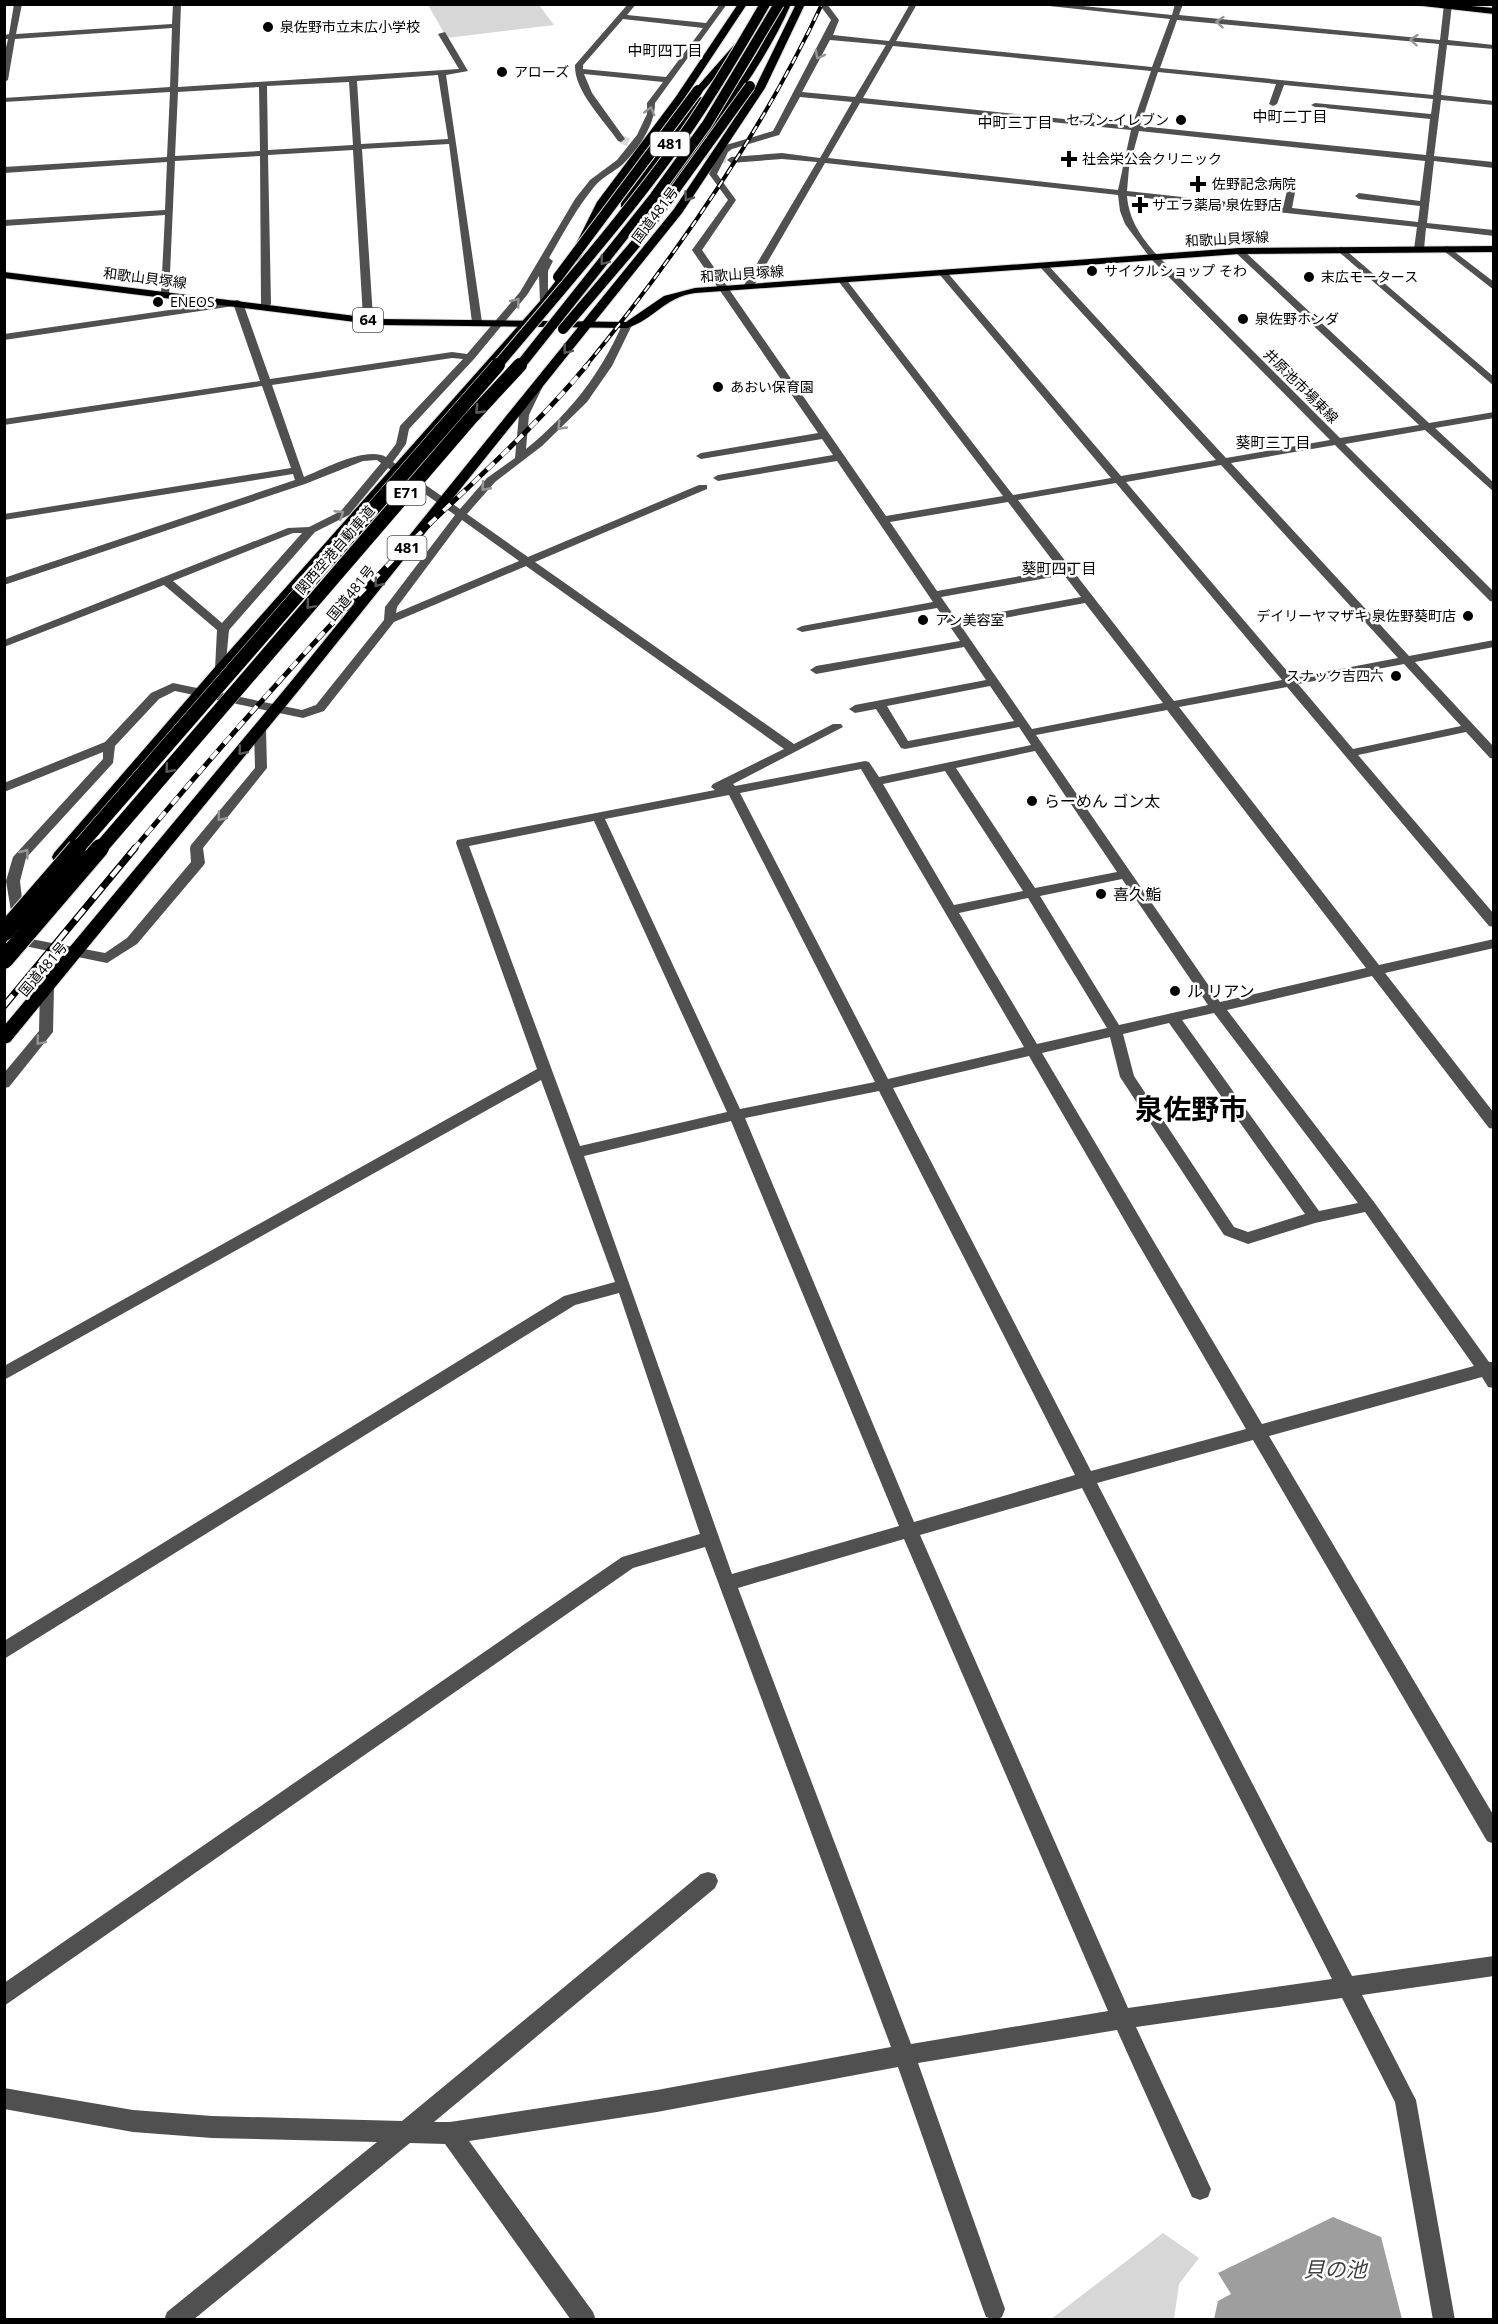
<svg xmlns="http://www.w3.org/2000/svg" width="1498" height="2324" viewBox="0 0 1498 2324" font-family="'Open Sans','Noto Sans JP',sans-serif">
<style>
.green{fill:#d7d7d7}
.water{fill:#9e9e9e}
.lines{fill:none;stroke-linecap:round;stroke-linejoin:round}
.minor-tunnel{stroke:#d9d9d9;stroke-width:8;stroke-dasharray:8 4.5;stroke-linecap:butt}
.major-casing{stroke:#dbdbdb;stroke-width:2}
.highway-casing{stroke:#dbdbdb;stroke-width:2}
.minor{fill:#505050;fill-rule:evenodd}
.major{fill:#000;fill-rule:evenodd}
.highway{fill:#000;fill-rule:evenodd}
.rail-far2-casing{stroke:#000;stroke-width:4}
.rail-far1-casing{stroke:#000;stroke-width:5}
.rail-casing{stroke:#000;stroke-width:7}
.rail-far2{stroke:#fff;stroke-width:2;stroke-dasharray:8;stroke-linecap:butt}
.rail-far1{stroke:#fff;stroke-width:4;stroke-dasharray:10;stroke-linecap:butt}
.rail{stroke:#fff;stroke-width:4.5;stroke-dasharray:14;stroke-linecap:butt}
.highway-bridge-far2-casing{stroke:#dbdbdb;stroke-width:12;stroke-linecap:butt}
.highway-bridge-far1-casing{stroke:#dbdbdb;stroke-width:15;stroke-linecap:butt}
.highway-bridge-casing{stroke:#dbdbdb;stroke-width:20;stroke-linecap:butt}
.highway-bridge-far2{stroke:#000;stroke-width:10}
.highway-bridge-far1{stroke:#000;stroke-width:14}
.highway-bridge{stroke:#000;stroke-width:18}
.oneway{stroke:#969696}
.oneway2{stroke:#595959}
.poi-dot{fill:#000;stroke:#fff;stroke-width:2}
.labels{text-anchor:middle;stroke-width:5;stroke-linejoin:round;paint-order:stroke}
.far-poi-label{font-size:14px;fill:#000;stroke:#fff;text-anchor:start}
.far-street-label{font-size:14px;fill:#000;stroke:#fff}
.far-neighbourhood-label{font-size:15px;fill:#000;stroke:#fff}
.shield{fill:#fff;stroke:#4c4c4c;stroke-width:1.5}
.shield-label{font-size:15px;font-weight:bold;fill:#000}
.poi-label{font-size:16px;fill:#000;stroke:#fff;text-anchor:start}
.near-water-label{font-size:21px;font-style:italic;fill:#3f3f3f;stroke:#fff}
.town-label{font-size:28px;font-weight:bold;fill:#000;stroke:#fff}
</style>
<rect width="100%" height="100%" fill="#fff"/>
<!-- green -->
<path class="green" d="M428 5H539L554 25 447 38Z
M1163 2233 1199 2258 1179 2284 1174 2319H1051Z"/>
<!-- water -->
<path class="water" d="M1333 2217 1381 2237 1402 2319H1214L1218 2301 1231 2294 1218 2273Z"/>
<g class="lines">
<!-- minor-tunnel -->
<path class="minor-tunnel" d="M621 139 640 148 731 160"/>
<defs>
<path id="major" d="M1494 246V252L1239 254 695 293C665 297 653 320 627 328L379 325 4 278V272L379 319 626 322 664 296 695 288 1239 248Z"/>
<path id="highway" d="M738 4H747L682 102 607 203 572 275 549 304 226 672 66 861H54L52 857 54 853 216 666 541 300 561 274 597 202 675 98Z
M782 4H791C760 76 708 132 666 197 657 210 652 225 645 238H637L636 236C652 195 682 161 708 125 737 87 763 48 782 4Z
M796 4H805L765 88 682 213 299 690 10 1042 4 1044V1026L289 684 674 209 755 88Z
M1405 4H1448L1494 8V14Z
M734 45 742 47 703 91H697V87Z
M700 97 708 99 629 207H621V203Z"/>
</defs>
<!-- major casing -->
<use href="#major" class="major-casing"/>
<!-- highway casing -->
<use href="#highway" class="highway-casing"/>
<!-- minor -->
<path class="minor" d="M14 4H22L16 34 172 24 173 4H181L178 87 459 69 438 34 445 32 468 71 446 75 482 322 477 325 472 322 449 144 362 149 373 317 366 323 361 320 363 317 353 150 268 155 271 304 264 310 259 307 261 304 260 156 175 161 169 296 161 294 165 215 4 226V220L165 210 167 162 4 173V167L167 157 170 92 4 102V98L170 87 172 28 15 39 8 80 4 82V56L8 39H4V35L9 34ZM438 75 448 139 361 144 357 81ZM349 82 353 145 268 150 267 86ZM259 87 260 151 175 156 178 92Z
M628 4H636L627 15 706 23 720 4H727L655 103C655 125 639 148 623 164 614 172 602 177 594 187 576 209 563 234 549 258L553 261 548 271V304L540 302 539 276 527 295 474 359 409 429 406 444 393 462 460 509 487 478 515 458 519 415 534 384 543 386 529 415 526 449C569 414 600 375 622 325L630 323 632 325 612 366 587 402 542 446 495 482 467 514 528 557 699 485H707V489L535 562 794 744 833 724H841L843 727 733 784 735 786 865 761 869 762 879 777 1031 745 1019 727 905 749 901 748 876 709 855 713 849 709 855 705 986 680 964 647 816 674 810 670 816 666 960 641 937 608 802 632 796 629 802 626 933 602 837 461 718 481 713 478 718 475 833 455 822 439 701 459 696 456 701 453 818 433 692 250 728 200 709 174 720 151 726 145 773 131 831 20 819 4H827L839 20 833 35 889 41 910 4H917L896 41 1152 67 1170 19 1031 4H1063L1172 15 1175 4H1183L1179 15 1440 40 1444 4H1452L1448 40 1494 45V49L1447 45 1441 95 1494 101V105L1441 100 1434 156 1494 162V168L1434 161 1427 223 1494 230V236L1426 228 1424 249 1419 252 1414 249 1417 227 1127 196C1129 220 1141 237 1157 255L1340 438 1419 425 1236 253V249H1242L1429 423 1494 412V418L1435 428 1494 483V492L1425 430 1345 444 1494 592V602L1490 601 1335 445 1231 463 1409 656 1494 640V647L1415 662 1494 747V759L1490 758 1466 732 1358 755 1494 914V927L1489 926 1287 687 1179 707 1379 965 1494 939V948L1385 973 1494 1113V1129L1489 1128 1372 976 1227 1010 1374 1202 1489 1362H1494V1388L1488 1387 1482 1377 1269 1436 1494 1816V1844L1487 1841 1253 1440 1097 1483 1352 1976 1494 1956V1976L1362 1995 1416 2100 1455 2320H1433L1395 2102 1342 1998 1136 2027 1211 2189 1208 2197 1200 2200 1192 2197 1117 2030 918 2063 1005 2309 1002 2317 996 2320 986 2317 983 2309 898 2067 657 2112 469 2141 593 2312 596 2320H571L445 2144 410 2143 193 2320H164L167 2312 377 2142 212 2138 133 2132 4 2109V2088L133 2110 212 2116 402 2121 701 1874 708 1872 715 1874 718 1881 715 1888 434 2122H450L657 2090 891 2047 705 1547 633 1568 4 2006V1983L622 1557 700 1534 619 1293 575 1305 4 1659V1641L564 1296 615 1282 541 1080 4 1380V1366L537 1069 456 843 457 840 715 790 711 787 713 784 784 749 526 566 394 622 324 711 303 718 175 691 159 699 115 746 113 763 26 858 20 881 23 908 16 912 11 911 6 881 13 857 103 759V752L4 792V783L105 742 151 693 173 683 302 710 316 705 384 620 385 607 455 515 388 468 349 515 315 532 229 630 225 672 221 673 215 669 217 630 164 585 4 647V640L288 528 309 527 341 511 381 463 377 460 363 461 305 484 4 585V578L295 480 293 474 4 520V514L291 468 262 386 4 425V419L260 381 234 306 4 340V334L238 300 243 303 270 379 452 352 467 354 520 292 575 199 590 180 617 160 637 135 647 114V103L663 82 584 74 592 93 625 139 621 142 618 141C603 119 574 91 575 65ZM623 19 703 28 666 77 583 69V65ZM1177 20 1439 44 1433 95 1160 68ZM830 40 886 45 855 97 802 92ZM893 46 1151 71 1132 126 863 98ZM1158 72 1276 84 1269 104 1273 106 1277 104 1284 85 1433 99 1431 114 1315 103 1311 105 1315 107 1430 119 1426 155 1140 126ZM800 97 852 102 820 158 782 153 731 157 727 160 731 163 782 159 817 162 743 287 745 289 753 287 825 163 1118 195 1120 211 1125 224 1151 259 1330 440 1226 458 1046 263H1040V267L1216 460 1121 476 946 271H940V275L1111 478 1013 495 845 278H839V282L1003 496 886 516 702 250 736 200 717 174 728 152 732 149 779 135ZM860 103 1131 130 1118 190 828 158ZM1139 131 1425 161 1420 201 1359 193 1355 196 1359 199 1420 206 1418 222 1292 208 1297 182 1293 179 1289 182 1283 208 1127 191 1129 168ZM452 358 463 359 400 426 396 444 386 457C366 446 324 469 304 477L272 385ZM1221 465 1398 658 1293 678 1126 482ZM1116 483 1282 680 1174 701 1018 500ZM1008 502 1059 569 937 591 890 522ZM462 520 519 561 396 613 397 607ZM293 533H302L222 623 173 581ZM1064 575 1081 597 957 620 941 597ZM1085 603 1163 703 1032 729 961 626ZM1404 664 1461 726 1353 749 1298 684ZM990 686 1014 721 908 741 887 706ZM1167 710 1366 968 1220 1002 1036 735ZM1035 751 1117 872 1035 888 956 768ZM861 769 1024 1047 888 1079 740 793ZM945 771 1023 891 954 905 883 784ZM729 795 875 1082 740 1109 605 819ZM594 821 727 1112 580 1146 469 846ZM1122 879 1208 1005 1119 1025 1040 896ZM1028 898 1107 1028 1037 1044 959 913ZM1214 1013 1358 1203 1319 1211 1182 1020ZM1169 1023 1305 1214 1248 1232 1234 1227 1134 1076 1123 1034ZM1110 1037 1120 1077 1224 1235 1248 1244 1315 1223 1365 1212 1474 1366 1262 1424 1042 1053ZM1029 1056 1246 1429 1091 1471 893 1088ZM879 1091 1075 1475 914 1522 745 1118ZM731 1121 899 1526 732 1574 584 1156ZM1082 1488 1332 1979 1128 2008 920 1535ZM904 1539 1108 2011 911 2044 738 1588Z
M1447 246 1494 282V290L1444 251 1442 249Z
M1342 247 1494 377V386L1339 252V248Z
M260 726 266 730 267 768 203 848 205 863 203 866 137 944 107 963 5 942 4 937 10 935 105 953 127 938 191 862 190 848 191 845 255 768 254 730Z
M47 983 54 988 53 1032 9 1087 4 1088V1073L39 1031 40 988Z"/>
<!-- major -->
<use href="#major" class="major"/>
<!-- highway -->
<use href="#highway" class="highway"/>
<defs>
<path id="rail-far2" d="M585 367C676 256 761 134 822 4"/>
<path id="rail-far1" d="M133 850C214 754 297 658 385 568 451 500 526 439 587 365"/>
<path id="rail" d="M4 1006 135 848"/>
</defs>
<!-- rail-far2 casing -->
<use href="#rail-far2" class="rail-far2-casing"/>
<!-- rail-far1 casing -->
<use href="#rail-far1" class="rail-far1-casing"/>
<!-- rail casing -->
<use href="#rail" class="rail-casing"/>
<!-- rail-far2 -->
<use href="#rail-far2" class="rail-far2"/>
<!-- rail-far1 -->
<use href="#rail-far1" class="rail-far1"/>
<!-- rail -->
<use href="#rail" class="rail"/>
<defs>
<path id="highway-bridge-far2" d="M558 277 698 90
M563 329 638 241 750 86
M496 367C560 291 626 216 683 136 713 93 739 49 765 4
M519 367 655 196 707 124 779 4"/>
<path id="highway-bridge-far1" d="M76 850 498 365
M99 850 470 419 520 365"/>
<path id="highway-bridge" d="M4 932 77 848
M4 960 100 848"/>
</defs>
<!-- highway-bridge-far2 casing -->
<use href="#highway-bridge-far2" class="highway-bridge-far2-casing"/>
<!-- highway-bridge-far1 casing -->
<use href="#highway-bridge-far1" class="highway-bridge-far1-casing"/>
<!-- highway-bridge casing -->
<use href="#highway-bridge" class="highway-bridge-casing"/>
<!-- highway-bridge-far2 -->
<use href="#highway-bridge-far2" class="highway-bridge-far2"/>
<!-- highway-bridge-far1 -->
<use href="#highway-bridge-far1" class="highway-bridge-far1"/>
<!-- highway-bridge -->
<use href="#highway-bridge" class="highway-bridge"/>
</g>
<!-- one-way arrows -->
<defs><path id="oneway-chevron" d="M-2-3.5L2.5 0L-2 3.5" fill="none" stroke-width="1.6" stroke-linecap="round" stroke-linejoin="round" transform="scale(1.5)"/></defs>
<g class="oneway">
<use href="#oneway-chevron" transform="translate(1220 22) rotate(-175)"/>
<use href="#oneway-chevron" transform="translate(1414 40) rotate(-175)"/>
<use href="#oneway-chevron" transform="translate(819 55) rotate(118)"/>
<use href="#oneway-chevron" transform="translate(650 111) rotate(-75)"/>
<use href="#oneway-chevron" transform="translate(516 302) rotate(-51)"/>
<use href="#oneway-chevron" transform="translate(561 426) rotate(134)"/>
<use href="#oneway-chevron" transform="translate(485 487) rotate(132)"/>
<use href="#oneway-chevron" transform="translate(340 514) rotate(-33)"/>
<use href="#oneway-chevron" transform="translate(221 817) rotate(129)"/>
<use href="#oneway-chevron" transform="translate(25 853) rotate(-53)"/>
<use href="#oneway-chevron" transform="translate(40 1041) rotate(130)"/>
</g>
<g class="oneway2">
<use href="#oneway-chevron" transform="translate(688 197) rotate(125)"/>
<use href="#oneway-chevron" transform="translate(604 261) rotate(128)"/>
<use href="#oneway-chevron" transform="translate(567 350) rotate(128)"/>
<use href="#oneway-chevron" transform="translate(479 410) rotate(134)"/>
<use href="#oneway-chevron" transform="translate(378 583) rotate(129)"/>
<use href="#oneway-chevron" transform="translate(310 605) rotate(131)"/>
<use href="#oneway-chevron" transform="translate(242 751) rotate(130)"/>
<use href="#oneway-chevron" transform="translate(169 769) rotate(131)"/>
</g>
<!-- markers -->
<g class="poi-dot">
<circle cx="268" cy="27" r="6"/>
<circle cx="502" cy="72" r="6"/>
<circle cx="1181" cy="120" r="6"/>
<path d="M1066 150h6v6h6v6h-6v6h-6v-6h-6v-6h6z"/>
<path d="M1195 175h6v6h6v6h-6v6h-6v-6h-6v-6h6z"/>
<path d="M1137 196h6v6h6v6h-6v6h-6v-6h-6v-6h6z"/>
<circle cx="1092" cy="271" r="6"/>
<circle cx="1309" cy="277" r="6"/>
<circle cx="158" cy="302" r="6"/>
<circle cx="1243" cy="319" r="6"/>
<circle cx="718" cy="387" r="6"/>
<circle cx="1468" cy="616" r="6"/>
<circle cx="923" cy="620" r="6"/>
<circle cx="1396" cy="676" r="6"/>
<circle cx="1032" cy="801" r="6"/>
<circle cx="1101" cy="894" r="6"/>
<circle cx="1175" cy="991" r="6"/>
</g>
<g class="labels">
<!-- far-poi labels -->
<g class="far-poi-label">
<text x="280" y="32">泉佐野市立末広小学校</text>
<text x="514" y="77">アローズ</text>
<text x="1169" y="125" text-anchor="end">セブン-イレブン</text>
<text x="1082" y="164">社会栄公会クリニック</text>
<text x="1212" y="189">佐野記念病院</text>
<text x="1152" y="210">サエラ薬局 泉佐野店</text>
<text x="1104" y="276">サイクルショップ そわ</text>
<text x="1321" y="282">末広モータース</text>
<text x="170" y="307">ENEOS</text>
<text x="1255" y="324">泉佐野ホンダ</text>
<text x="730" y="392">あおい保育園</text>
<text x="1456" y="621" text-anchor="end">デイリーヤマザキ 泉佐野葵町店</text>
<text x="935" y="625">アン美容室</text>
<text x="1384" y="681" text-anchor="end">スナック吉四六</text>
</g>
<!-- far-street labels -->
<g class="far-street-label">
<text transform="translate(655 215) rotate(-53)" y="5">国道481号</text>
<text transform="translate(1227 239) rotate(-3)" y="5">和歌山貝塚線</text>
<text transform="translate(742 274) rotate(-4)" y="5">和歌山貝塚線</text>
<text transform="translate(145 278) rotate(7)" y="5">和歌山貝塚線</text>
<text transform="translate(1301 386) rotate(45)" y="5">井原池市場東線</text>
<text transform="translate(335 550) rotate(-49)" y="5">関西空港自動車道</text>
<text transform="translate(351 593) rotate(-51)" y="5">国道481号</text>
<text transform="translate(43 969) rotate(-50)" y="5">国道481号</text>
</g>
<!-- far-neighbourhood labels -->
<g class="far-neighbourhood-label">
<text x="665" y="56">中町四丁目</text>
<text x="1290" y="122">中町二丁目</text>
<text x="1015" y="128">中町三丁目</text>
<text x="1273" y="448">葵町三丁目</text>
<text x="1059" y="574">葵町四丁目</text>
</g>
<!-- shield labels -->
<g class="shield">
<rect x="650.5" y="132" width="39" height="24" rx="4.5"/>
<rect x="353" y="308" width="30" height="24" rx="4.5"/>
<rect x="386.5" y="481" width="39" height="24" rx="4.5"/>
<rect x="387.5" y="536" width="39" height="24" rx="4.5"/>
</g>
<g class="shield-label">
<text x="670" y="149">481</text>
<text x="368" y="325">64</text>
<text x="406" y="498">E71</text>
<text x="407" y="553">481</text>
</g>
<!-- poi labels -->
<g class="poi-label">
<text x="1044" y="807">らーめん ゴン太</text>
<text x="1113" y="900">喜久鮨</text>
<text x="1187" y="997">ル リアン</text>
</g>
<!-- near-water labels -->
<g class="near-water-label">
<text x="1335" y="2277">貝の池</text>
</g>
<!-- town labels -->
<g class="town-label">
<text x="1191" y="1119">泉佐野市</text>
</g>
</g>
<!-- border -->
<rect width="1498" height="2324" fill="none" stroke="#000000" stroke-width="12"/>
</svg>
